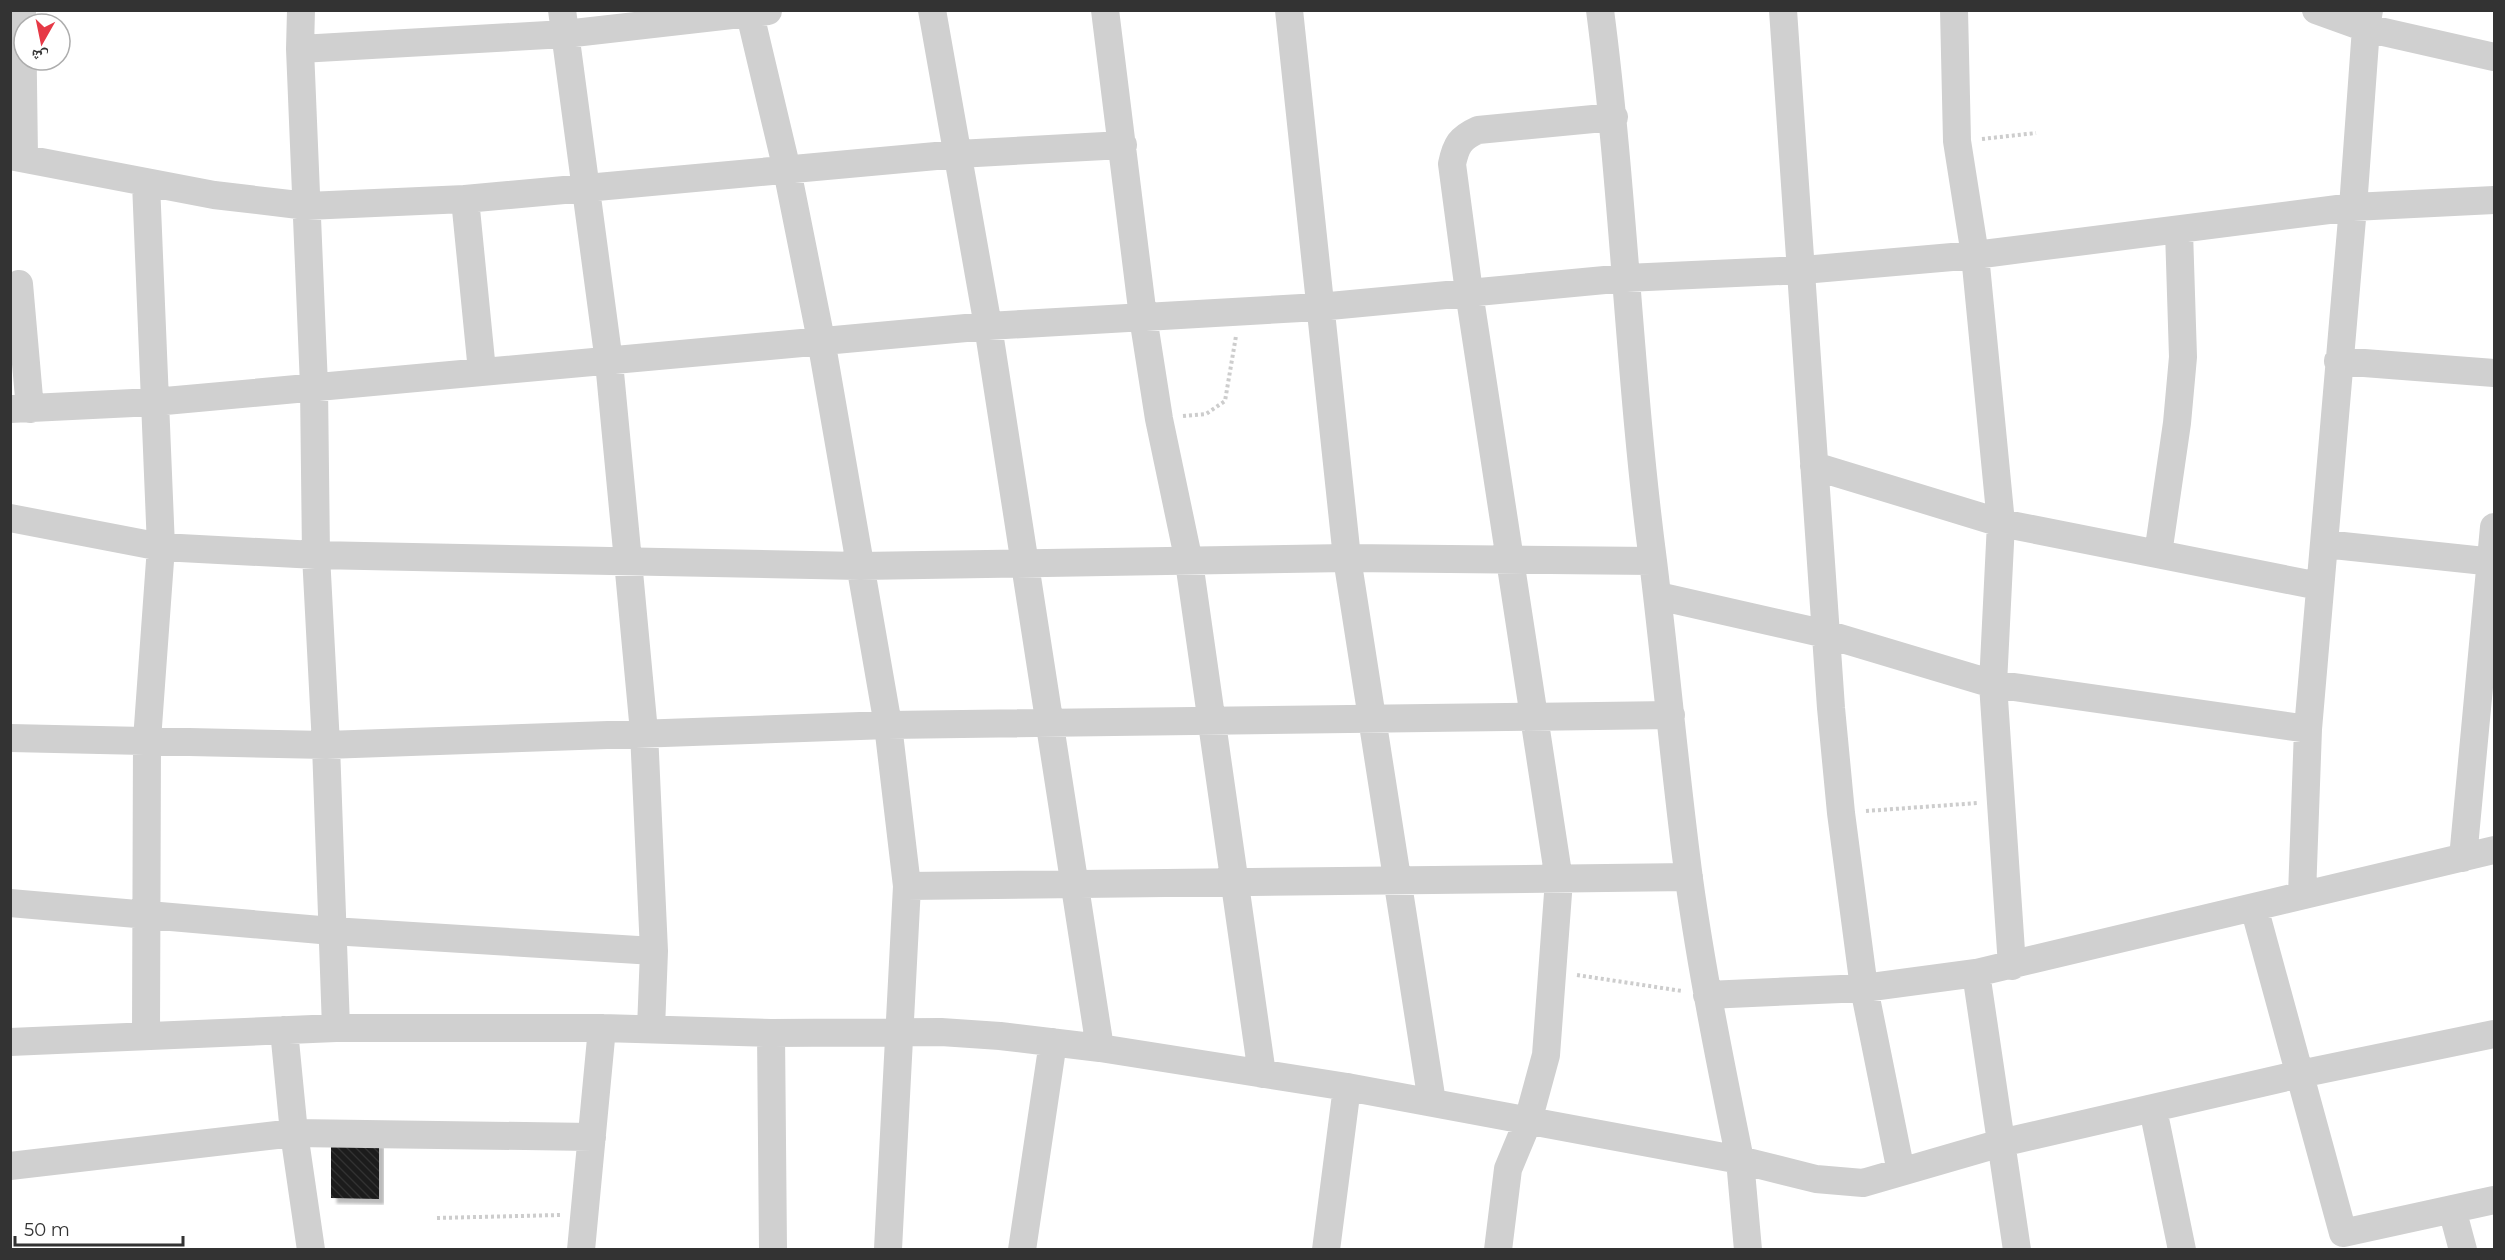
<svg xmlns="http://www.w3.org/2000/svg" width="2505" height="1260" viewBox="0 0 2505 1260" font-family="Montserrat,'Noto Naskh Arabic',sans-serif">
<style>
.building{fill:url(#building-back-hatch);filter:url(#shadow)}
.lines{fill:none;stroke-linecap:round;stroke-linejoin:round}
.path{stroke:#cdcdcd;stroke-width:4;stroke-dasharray:3 3;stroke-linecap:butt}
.minor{stroke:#d0d0d0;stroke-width:28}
</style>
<defs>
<pattern id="building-back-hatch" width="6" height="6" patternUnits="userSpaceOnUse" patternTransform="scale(1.5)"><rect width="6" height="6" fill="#1a1a1a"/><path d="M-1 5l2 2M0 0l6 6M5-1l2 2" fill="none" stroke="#333"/></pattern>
<filter id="shadow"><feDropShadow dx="5.5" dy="5.5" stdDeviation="1.5" flood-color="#0004"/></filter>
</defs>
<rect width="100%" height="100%" fill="#fff"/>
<!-- building -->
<path class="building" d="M331 1141H379V1199L331 1198Z"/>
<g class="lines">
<!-- path -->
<path class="path" d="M1982 139 2036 133
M1183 416 1206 414 1225 401 1236 336
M1866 811 1978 803
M1577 975 1682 991
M437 1218 560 1215"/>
<!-- minor -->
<path class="minor" d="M22 10 24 157
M301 10 300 49 565 34 768 11
M749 10 787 170 821 340 888 725 907 886 888 1249
M932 10 988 326 1100 1048
M1105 10 1143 317 1159 419 1189 562 1262 1074
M1289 10 1347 558 1432 1102
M1783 10 1831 708 1841 813 1864 988 1901 1172
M1954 10 1957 141 1975 255 2001 523 1993 684 2012 966
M2316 10 2366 28 2494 57
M300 49 314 386 316 555 326 745 336 1028
M10 156 214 195 307 206 465 199 958 154 1123 145
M465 199 482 371
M19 284 30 409
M2338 361 2494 373
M10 409 154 402 988 326 1319 307 1626 278 1803 270 1975 255 2353 207 2494 200
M1814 466 2001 523 2319 586
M10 518 161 547 316 555 860 566 1347 558 1653 561
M2324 544 2494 562
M2158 554 2177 423 2183 357 2179 231
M1658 596 1826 634 1993 684 2308 729
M10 738 326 745 888 725 1671 715
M2463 858 2494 527
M907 886 1689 877
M2302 895 2308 729 2353 207 2366 28 2369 10
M10 903 332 931 654 951 644 732 628 561 609 362 562 10
M2254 907 2343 1233 2494 1200
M1976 973 2017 1250
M1707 995 1864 988 1976 973 2494 850
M651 1029 654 951
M284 1030 294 1133 311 1250
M771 1033 773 1250
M146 1036 147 740 161 547 146 183
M10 1042 336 1028H602L771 1033 941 1032 1000 1036 1100 1048 1347 1087 1740 1160C1721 1066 1702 973 1689 879 1675 773 1666 667 1653 561 1629 378 1624 193 1600 10
M2153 1109 2182 1250
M10 1166 294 1133 592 1137
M2452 1209 2463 1250
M581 1250 602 1028
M1022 1250 1053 1042
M1326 1250 1347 1087
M1498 1250 1508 1169 1528 1121 1546 1055 1559 880 1469 292 1452 164C1456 145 1460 138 1478 130L1614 117
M1748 1250 1740 1160 1816 1179 1863 1183 2001 1143 2300 1074 2494 1034"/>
</g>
<!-- border -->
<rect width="2505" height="1260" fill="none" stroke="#333333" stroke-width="24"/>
<!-- north arrow -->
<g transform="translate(42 42) rotate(189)"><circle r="28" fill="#ffffff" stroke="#adadad" stroke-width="1.5"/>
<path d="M0-4.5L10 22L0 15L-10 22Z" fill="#e63946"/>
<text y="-9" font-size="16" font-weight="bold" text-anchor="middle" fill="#333333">ش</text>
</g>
<!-- scale -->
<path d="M15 1236v9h168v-9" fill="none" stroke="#333333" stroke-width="3"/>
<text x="24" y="1236" font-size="18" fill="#333333" stroke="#ffffff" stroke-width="4.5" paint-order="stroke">50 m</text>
</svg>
